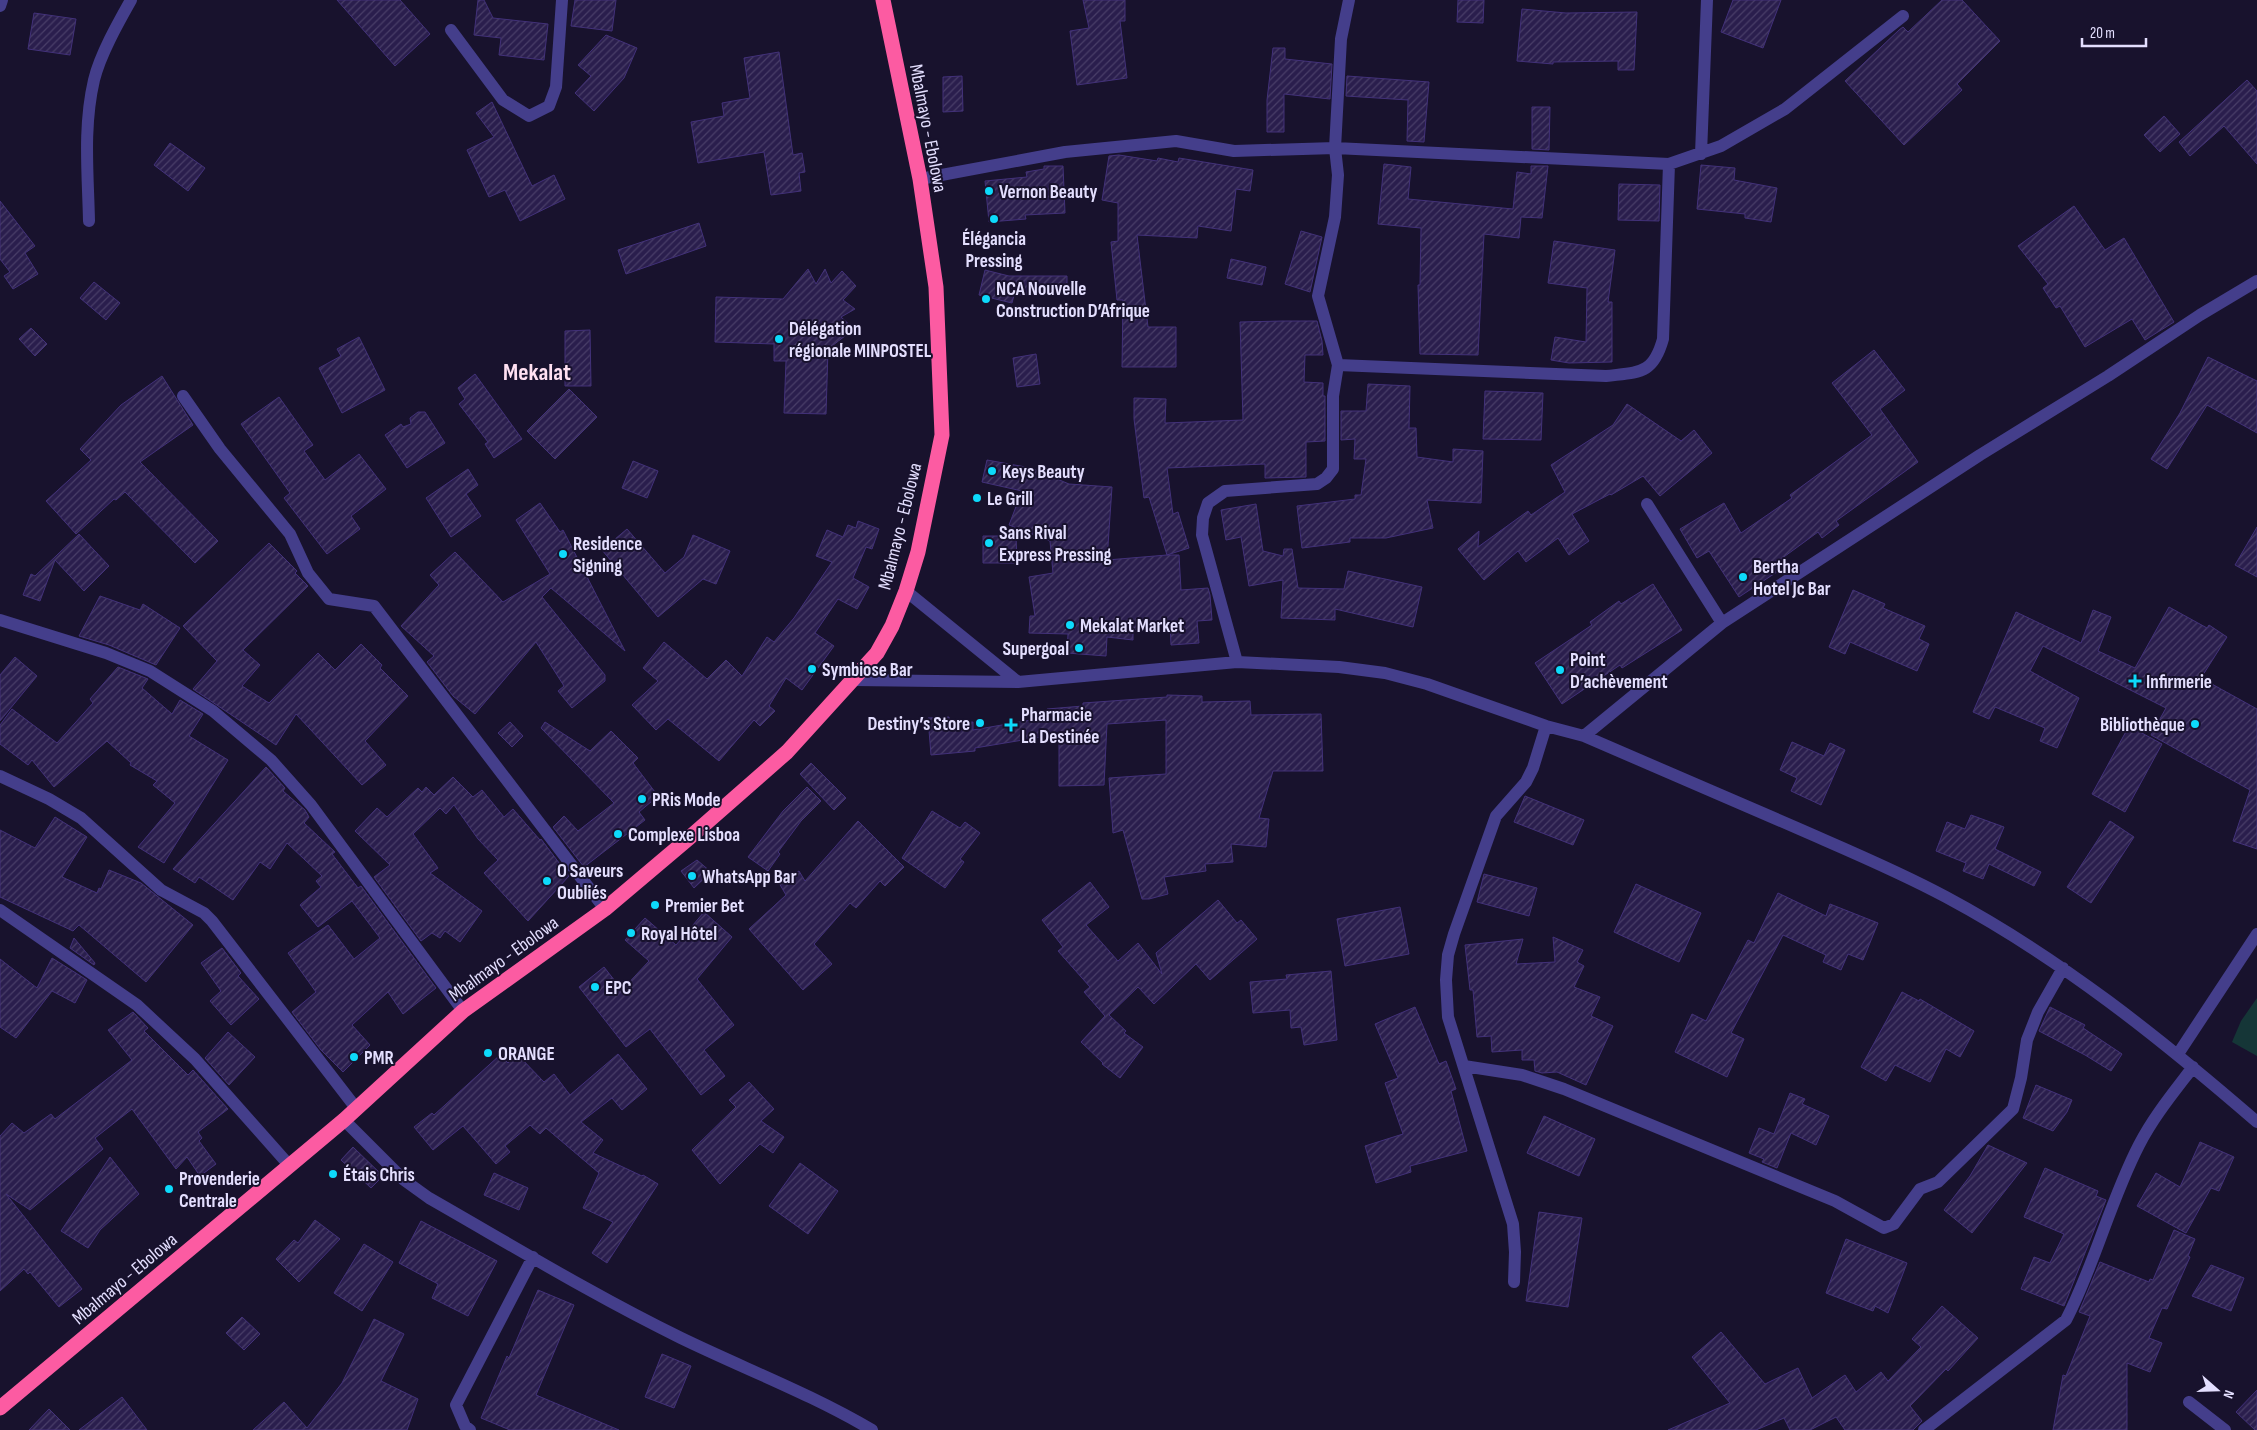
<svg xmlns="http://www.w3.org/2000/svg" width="2257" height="1430" viewBox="0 0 2257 1430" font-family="'Sofia Sans Condensed',sans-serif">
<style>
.green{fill:#153637}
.building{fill:url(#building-hatch);stroke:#423179}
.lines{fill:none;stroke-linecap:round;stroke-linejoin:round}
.street{stroke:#443e8b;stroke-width:12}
.highway{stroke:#fc5ba2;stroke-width:15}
.poi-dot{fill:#0ddafb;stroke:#18122d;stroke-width:2}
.labels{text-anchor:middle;stroke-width:4;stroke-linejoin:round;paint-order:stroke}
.street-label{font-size:19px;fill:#e3defe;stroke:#18122d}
.poi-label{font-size:19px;font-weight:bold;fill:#e3defe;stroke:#18122d;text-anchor:start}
.district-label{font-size:24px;font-weight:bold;fill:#ffe0f2;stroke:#18122d}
</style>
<defs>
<pattern id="building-hatch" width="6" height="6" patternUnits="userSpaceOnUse" patternTransform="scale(1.25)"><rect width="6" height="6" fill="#2a1e4d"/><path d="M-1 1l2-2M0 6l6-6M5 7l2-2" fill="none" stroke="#493e68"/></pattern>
</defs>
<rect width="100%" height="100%" fill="#18122d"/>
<!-- green -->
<path class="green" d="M2257 998V1056L2232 1042 2241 1021Z"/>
<!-- building -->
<path class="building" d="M337 0H400L430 34 395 66Z
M478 0H484L493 18 548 24 544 60 499 55 501 38 474 35Z
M575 0H616L612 31 571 26Z
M1083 0H1125V21H1120L1127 78 1077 85 1070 31 1089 28Z
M1458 0H1484L1483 23 1457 22Z
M1733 0H1781L1763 48 1721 32Z
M1942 0H1962L2000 41 1957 84 1962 90 1904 145 1845 81 1899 30 1903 27 1908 32Z
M1522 9 1566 13 1637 12 1634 70H1618V61L1553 62V64L1517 61Z
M34 13 76 19 70 55 28 49Z
M606 35 637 48 624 78 594 111 575 93 591 76 578 65Z
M1273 48H1285V59L1332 64 1330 99 1284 94V132H1267V100Z
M779 52 793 155 802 153 805 172 799 173 801 191 771 195 764 152 698 163 691 122 724 116 722 103 750 98 744 58Z
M962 76 963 111 943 112V77Z
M1347 76 1429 82 1424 142 1407 141 1408 100 1346 96Z
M2247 80 2257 91V164L2224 126 2190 156 2179 142Z
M492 102 532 186 554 175 565 199 520 221 505 190 489 197 467 150 494 137 476 113Z
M1532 107H1550L1549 150 1532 149Z
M2164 116 2180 134 2160 152 2144 135Z
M170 143 205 168 188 191 154 165Z
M1119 155 1157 161 1158 158 1178 162 1179 158 1253 170 1250 191 1236 189 1231 231 1198 226 1197 238 1137 235 1148 327H1176V367H1122L1123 300H1117L1111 242 1118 241V203L1102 200 1109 156Z
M1384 164 1411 167 1408 199 1513 209 1517 172 1531 174V166H1548L1542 218 1521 217 1519 238 1484 234 1478 355 1420 354 1418 285H1420L1421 228 1378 224Z
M1701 165 1735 168 1734 180 1777 188 1771 222 1745 218V214L1697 209Z
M1044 166H1063L1065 213 1025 215 1026 219 989 222 985 181 1027 177 1026 172 1044 169Z
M1619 184 1660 185 1659 221 1618 220Z
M0 201 35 246 25 253 38 274 13 289 4 276 10 272 0 259Z
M2074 206 2105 250 2124 238 2174 322 2145 340 2132 319 2085 347 2060 306 2056 308 2043 288 2048 284 2018 246Z
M699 223 706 246 626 274 618 250Z
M1301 231 1322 237 1310 292 1285 284Z
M1554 241 1615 250 1608 302H1612V362L1569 363 1551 360 1555 337 1586 342 1587 288 1548 283Z
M1231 259 1266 267 1262 285 1227 278Z
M808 269 816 284 825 269 831 283 842 271 856 286 843 300 855 309 841 317 854 329 828 349 826 414 784 413 786 361H774V344L715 342 716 297 783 299Z
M985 270 1009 276H1067V294L1014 295 1012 303 979 295Z
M94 282 120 303 106 320 80 298Z
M1283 321H1317L1322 341 1323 355H1305L1304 382 1323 383V396H1325V441L1306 442V477L1265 478V464L1167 468 1173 514 1178 512 1189 548 1167 555H1179L1181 590 1208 588 1210 595 1212 620 1197 621 1199 643 1171 645 1170 624 1133 630V640L1107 637 1106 656 1067 653 1068 634 1029 633 1030 616H1035L1029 577 1053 573 1050 541 1009 525 1022 491 982 482 987 460 1031 468 1069 484 1112 487 1107 560 1167 555 1149 497 1144 498 1134 419V398L1166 399 1165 423 1243 420 1240 322Z
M31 328 47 344 35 356 19 339Z
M590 330 591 386H565V331Z
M359 337 385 390 342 413 319 368 341 356 337 349Z
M1874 350 1905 390 1880 409 1918 462 1836 521 1839 525 1822 538 1818 532 1781 559 1786 566 1739 597 1709 551 1697 558 1680 529 1724 503 1741 533 1792 498 1790 495 1872 435 1832 383Z
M1036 354 1040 384 1017 387 1013 358Z
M2208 357 2257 381V433L2207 405 2167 469 2151 459 2180 413Z
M475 374 522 439 494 458 485 444 488 442 459 404 465 399 458 388Z
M162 376 193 425 140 462 218 541 195 563 125 492 116 500 114 499 76 534 46 501 91 460 80 449 121 405Z
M1368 384 1410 386 1409 428H1416L1417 457 1453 462V449L1483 451 1481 503 1427 500 1433 528 1386 538H1350V542L1302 548 1297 506 1355 499V495H1361L1366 459H1354L1355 439 1341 440V411H1366Z
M569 389 597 417 555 459 527 431Z
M1485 391 1543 393 1541 440 1483 439Z
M279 397 313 445 304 451 325 480 359 454 386 489 351 516 360 529 327 554 284 498 290 493 241 424Z
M1627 404 1681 441 1694 430 1712 453 1660 496 1643 476 1611 495 1610 494 1572 514 1589 541 1569 555 1558 538 1526 562 1518 551 1484 580 1458 549 1479 531 1478 547 1528 511 1531 515 1565 492 1551 465 1613 425Z
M418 412H425L445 443 407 468 385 435 401 424 403 427 411 424 410 418Z
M633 461 658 471 647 498 622 488Z
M468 469 478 485 466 494 481 516 451 537 426 498Z
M540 503 560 532 563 530 625 651 551 588 542 597 605 675V681L572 708 558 691 564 686 536 642 475 714 453 696 427 662 434 656 401 626 439 585 430 575 455 552 503 602 550 574 516 520Z
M1256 504 1263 551 1283 556 1284 549H1292L1298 588 1344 589 1348 571 1422 587 1413 627 1335 609V620L1281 618 1283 580 1249 586 1241 537 1226 540 1221 510Z
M858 521 879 529 872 549 866 547 853 578 869 587 857 609 838 599 815 633 834 646 802 690 786 678 769 706 775 711 760 726 754 720 719 761 668 719 656 730 632 705 658 681 643 668 664 642 707 679 726 660 742 676 767 637 774 642 794 618 832 562 816 556 827 530 843 537 848 525 856 528Z
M2257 527V577L2235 565Z
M627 529 665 573 684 557 693 535 730 551 716 584 703 579 658 617 602 550Z
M79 534 109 566 84 591 55 560 40 601 23 595 31 574 35 576Z
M983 536H1016L1017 563H983Z
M269 543 297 571 295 573 308 586 243 650 260 665 242 686 269 703 318 653 335 670 361 644 382 665 380 668 408 696 365 741 386 765 362 785 296 714 276 745 193 689 217 661 183 626Z
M1653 584 1682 630 1622 668 1620 665 1562 704 1535 663 1592 625 1590 622 1619 601 1621 604Z
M1853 590 1885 604 1883 608 1925 626 1919 639 1929 644 1917 671 1850 642 1845 654 1829 647Z
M100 596 140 610 143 604 180 628 156 665 109 645 79 636Z
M2169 607 2207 628 2209 625 2227 637 2201 678 2257 709V849L2233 841 2250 790 2151 735 2166 708 2043 646 2030 671 2079 698 2057 748 2040 741 2045 728 1995 707 1989 719 1973 712 2016 612 2081 643 2093 610 2111 617 2098 651 2135 668Z
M15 657 37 676 0 721V675Z
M118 667 148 679 142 688 172 714 180 700 203 714 189 736 228 760 164 863 138 847 175 803 153 785 157 781 130 765 131 763 107 741 54 787 32 760 28 765 0 744V725L12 709 57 743 93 703 90 699Z
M1167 695 1202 696V702L1250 701 1251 715 1321 714 1323 771H1273L1259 818 1269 819 1266 847 1231 844 1233 862 1205 864 1206 871 1164 877 1168 894 1149 899H1142L1123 830 1113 833 1109 778 1166 774V720L1107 724 1104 785 1059 786V734L975 748V751L931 755 928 718 949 717V723L973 722V730L1048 717 1047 709 1083 706V703L1167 697Z
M510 722 523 736 512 747 498 733Z
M545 722 590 751 611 731 638 758 633 763 658 796 639 812 645 820 584 867 553 827 564 816 578 831 614 803 541 728Z
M2129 726 2162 744 2125 812 2092 794Z
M1792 742 1824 756 1830 743 1845 750 1821 805 1791 791 1797 778 1780 770Z
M811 763 846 798 834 810 800 774Z
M266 767 285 788 283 791 305 810 309 817 304 823 335 852 332 854 358 888 361 886 436 988 403 1014 388 992 352 1025 370 1045 343 1072 321 1050 292 1012 316 992 288 953 328 925 354 959 380 938 352 901 318 927 300 905 321 887 316 881 322 876 287 843 270 869 260 862 233 900 199 877 195 883 173 869Z
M453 777 473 797 482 790 504 817 513 809 540 840 541 839 569 876 528 921 484 873 498 860 478 839 454 805 446 814 440 808 413 834 438 868 430 873 482 911 460 942 445 931 440 938 432 933 421 941 374 877 390 865 355 831 377 808 387 817 418 788 422 792 426 787 434 795Z
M807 787 821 801 801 821 778 852 780 854 768 871 748 857 783 811Z
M1525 796 1584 820 1573 845 1514 822Z
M932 811 960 828 965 822 980 833 960 859 964 862 945 888 902 858Z
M1971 815 2004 827 1995 849 2041 872 2034 886 1989 864 1983 879 1963 871 1966 863 1936 851 1947 822 1965 829Z
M55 817 87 837 62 877 97 893 99 888 101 889 109 870 141 883 193 925 146 982 79 925 73 931 0 897V830L35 848Z
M858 821 904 867 885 886 880 881 856 908 850 903 814 944 832 964 803 990 749 929 786 895 779 883 799 871 805 881Z
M2110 821 2134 837 2091 903 2067 887Z
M697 860 711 872 694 888 681 871Z
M1484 874 1537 888 1529 916 1477 902Z
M1090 882 1109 907 1086 925 1118 961 1138 943 1162 974 1156 953 1218 900 1237 923 1241 920 1257 939 1210 980 1196 964 1154 1004 1138 987 1109 1015 1126 1031 1124 1033 1143 1047 1120 1078 1102 1064 1103 1063 1081 1042 1105 1016 1084 992 1090 987 1058 951 1063 947 1042 920Z
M1636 884 1701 913 1679 962 1614 932Z
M1778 893 1826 916 1830 904 1878 923 1863 960 1848 954 1841 970 1823 962 1826 955 1783 935 1731 1033 1744 1039 1727 1077 1675 1052 1692 1014 1706 1021 1748 940 1754 943Z
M1400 907 1409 954 1345 966 1337 919Z
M704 912 732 937 697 979 734 1025 704 1050 725 1076 701 1095 650 1029 626 1047 579 987 604 967 622 990 649 961 625 940 645 918 676 945Z
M1553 937 1583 950 1577 962 1584 966 1574 987 1600 997 1591 1016 1613 1026 1586 1085 1557 1072 1542 1073 1535 1071 1534 1060H1522V1050L1492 1052 1491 1036 1477 1037 1473 990H1470L1465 945 1523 939 1516 964 1555 962Z
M74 938 95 963 94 965 70 948Z
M222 948 241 973 238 976 259 999 231 1025 210 1001 221 991 201 963Z
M52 958 87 980 75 1003 52 991 16 1038 0 1027V959L37 988Z
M1331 971 1337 1040 1304 1045 1301 1027 1291 1028 1290 1010 1253 1013 1250 982 1287 979 1286 975Z
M1902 992 1919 1001 1920 999 1974 1031 1960 1057 1946 1049 1930 1082 1895 1065 1886 1081 1861 1067Z
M1415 1007 1439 1064 1446 1061 1456 1089 1451 1091 1467 1151 1410 1166 1411 1172 1376 1183 1365 1146 1403 1134 1385 1083 1398 1078 1375 1024Z
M2050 1007 2085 1025 2083 1028 2122 1054 2111 1071 2085 1055 2039 1031Z
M133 1012 148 1028 144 1031 188 1075 193 1070 228 1109 198 1132 202 1138 199 1141 216 1164 200 1176 187 1157 176 1169 132 1109 95 1138 103 1149 30 1210 6 1194 82 1289 59 1307 30 1272 28 1274 24 1269 0 1291V1136L12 1123 24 1133 51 1114 55 1119 132 1060 108 1030Z
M228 1032 255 1057 229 1085 205 1058Z
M517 1054 544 1082 554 1074 570 1095 618 1054 647 1089 622 1110 612 1098 581 1122 603 1140 593 1153 642 1176 643 1175 658 1184 607 1263 592 1253 613 1222 583 1208 599 1173 546 1128 540 1134 530 1125 505 1146 510 1152 496 1164 463 1126 433 1150 414 1127 432 1113 434 1115 500 1055 508 1063Z
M749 1082 774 1109 761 1121 784 1137 773 1153 760 1144 720 1184 692 1150 736 1107 729 1100Z
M2036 1085 2072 1100 2067 1112 2053 1131 2023 1118Z
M1790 1093 1805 1099 1802 1104 1829 1116 1816 1145 1791 1133 1777 1168 1762 1162 1764 1159 1749 1153 1759 1128 1774 1134Z
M1544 1116 1595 1139 1579 1176 1527 1153Z
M2200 1142 2234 1157 2219 1191 2211 1188 2186 1233 2137 1206 2156 1173 2180 1187Z
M1988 1145 2027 1163 1972 1233 1944 1210 1970 1176Z
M353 1147 383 1176 371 1188 341 1160Z
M110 1157 139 1194 100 1230 88 1248 61 1231Z
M800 1163 838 1191 808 1234 769 1206Z
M2045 1168 2098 1191 2096 1196 2106 1200 2064 1306 2021 1289 2034 1257 2050 1263 2064 1234 2024 1217Z
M494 1173 528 1188 519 1210 484 1195Z
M1539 1212 1582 1218 1568 1307 1526 1301Z
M315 1220 340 1239 299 1282 276 1259 294 1240 298 1243Z
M421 1221 497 1261 468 1316 432 1298 438 1284 399 1263Z
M2174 1230 2195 1239 2188 1256 2190 1257 2167 1309 2162 1308 2149 1338 2162 1343 2150 1372 2127 1363V1430H2053L2063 1375 2066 1376 2090 1316 2079 1312 2100 1262 2149 1282 2150 1279 2153 1280Z
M1846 1239 1907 1263 1888 1313 1875 1306 1873 1311 1826 1293Z
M364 1244 393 1262 362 1311 334 1293Z
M2211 1265 2244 1278 2231 1311 2192 1296Z
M538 1290 574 1305 536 1395 619 1430H510L481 1418 507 1356 509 1358Z
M1942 1306 1978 1338 1948 1371 1946 1369 1910 1406 1922 1421 1913 1430H1845L1836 1417 1810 1430H1790L1784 1418 1756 1430H1668L1730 1403 1692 1357 1721 1332 1765 1384 1798 1368 1812 1398 1845 1375 1856 1392 1881 1372 1888 1381 1921 1347 1912 1339Z
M242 1317 260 1334 244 1350 226 1333Z
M374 1319 404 1334 381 1381 418 1399 407 1430H253L284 1402 307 1428 342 1383Z
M662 1354 691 1366 674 1408 645 1397Z
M2257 1390V1430H2255L2236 1412Z
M122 1397 147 1430H79Z
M49 1409 70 1430H29Z"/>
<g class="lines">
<!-- street -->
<path class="street" d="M0 6 2 0
M451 30 503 100 529 116 549 106 556 87 562 0
M1701 154 1707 0
M920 179 1065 152 1176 141 1234 151 1335 148 1669 164 1721 146 1785 109 1903 16
M89 221C88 174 83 127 94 80 100 55 118 23 131 0
M1338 365 1606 376C1639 372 1653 375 1663 339L1669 164
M183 396 220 449 290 534 308 573 329 599 374 606 605 909
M1647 504 1722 623
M906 591 1018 682
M0 620 106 653 150 671 213 711 271 760 311 805 463 1011
M1237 662 1202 535 1203 518 1208 503 1225 491 1317 484 1326 478 1333 469V396L1338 365 1318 296 1335 217 1338 175 1335 148 1341 39 1349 0
M854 680 1018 682 1237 662 1339 667 1385 673 1427 684 1546 726 1584 736C1655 767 1726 798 1797 828 1847 850 1898 871 1946 897 2060 958 2160 1038 2257 1122
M1584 736 1722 623 1980 455 2108 376 2200 315 2257 281
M0 776 49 799 81 818 161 890 204 913 212 921 356 1108
M0 910 137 1005 195 1059 289 1165
M2178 1054 2257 934
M1464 1066 1522 1075 1564 1089 1835 1201 1884 1228 1894 1224 1920 1189 1938 1182 2013 1109 2021 1078 2027 1040 2038 1012 2063 968
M344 1120 404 1180 429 1198C513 1246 595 1296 681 1338 745 1369 811 1394 872 1430
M1514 1282 1515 1252 1513 1224 1448 1017 1446 980 1448 955 1454 934 1496 816 1526 782 1533 768 1546 726
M2189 1402 2225 1430
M470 1430 465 1426 456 1405 533 1257
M1924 1430 2066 1320C2095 1264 2110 1201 2139 1145 2154 1116 2174 1092 2193 1067"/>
<!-- highway -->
<path class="highway" d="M0 1408 344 1120 463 1011 605 909 689 838 787 752 877 653 892 626 906 591 918 552 942 435 936 287 920 179 883 0"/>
</g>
<!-- markers -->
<g class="poi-dot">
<circle cx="989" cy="191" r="5"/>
<circle cx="994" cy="219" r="5"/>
<circle cx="986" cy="299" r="5"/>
<circle cx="779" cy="339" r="5"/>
<circle cx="992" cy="471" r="5"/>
<circle cx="977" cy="498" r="5"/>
<circle cx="989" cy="543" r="5"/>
<circle cx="563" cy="554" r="5"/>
<circle cx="1743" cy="577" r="5"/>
<circle cx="1070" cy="625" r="5"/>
<circle cx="1079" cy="648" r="5"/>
<circle cx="812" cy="669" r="5"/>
<circle cx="1560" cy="670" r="5"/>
<path d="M2132.5 673.5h5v5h5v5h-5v5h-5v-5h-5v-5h5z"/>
<circle cx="980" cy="723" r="5"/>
<circle cx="2195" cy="724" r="5"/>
<path d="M1008.5 717.5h5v5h5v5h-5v5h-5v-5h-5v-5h5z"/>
<circle cx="642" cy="799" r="5"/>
<circle cx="618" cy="834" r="5"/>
<circle cx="692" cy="876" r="5"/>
<circle cx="547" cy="881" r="5"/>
<circle cx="655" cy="905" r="5"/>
<circle cx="631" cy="933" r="5"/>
<circle cx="595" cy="987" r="5"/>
<circle cx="488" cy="1053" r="5"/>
<circle cx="354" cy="1057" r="5"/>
<circle cx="333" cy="1174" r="5"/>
<circle cx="169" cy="1189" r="5"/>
</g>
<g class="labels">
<!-- street labels -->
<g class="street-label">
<text transform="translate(929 128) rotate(79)" y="7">Mbalmayo - Ebolowa</text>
<text transform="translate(899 526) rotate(-76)" y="7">Mbalmayo - Ebolowa</text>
<text transform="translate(503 958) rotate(-36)" y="7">Mbalmayo - Ebolowa</text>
<text transform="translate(124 1278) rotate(-40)" y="7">Mbalmayo - Ebolowa</text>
</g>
<!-- poi labels -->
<g class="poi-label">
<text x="999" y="198">Vernon Beauty</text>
<text x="994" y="245" text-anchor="middle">Élégancia<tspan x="994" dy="22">Pressing</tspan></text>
<text x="996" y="295">NCA Nouvelle<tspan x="996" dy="22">Construction D’Afrique</tspan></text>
<text x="789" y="335">Délégation<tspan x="789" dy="22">régionale MINPOSTEL</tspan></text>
<text x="1002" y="478">Keys Beauty</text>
<text x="987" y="505">Le Grill</text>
<text x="999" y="539">Sans Rival<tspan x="999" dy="22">Express Pressing</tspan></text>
<text x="573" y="550">Residence<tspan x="573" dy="22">Signing</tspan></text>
<text x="1753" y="573">Bertha<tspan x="1753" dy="22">Hotel Jc Bar</tspan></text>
<text x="1080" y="632">Mekalat Market</text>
<text x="1069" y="655" text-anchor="end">Supergoal</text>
<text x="1570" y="666">Point<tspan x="1570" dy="22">D’achèvement</tspan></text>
<text x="822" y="676">Symbiose Bar</text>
<text x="2146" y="688">Infirmerie</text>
<text x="1021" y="721">Pharmacie<tspan x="1021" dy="22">La Destinée</tspan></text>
<text x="970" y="730" text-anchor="end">Destiny’s Store</text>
<text x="2185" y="731" text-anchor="end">Bibliothèque</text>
<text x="652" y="806">PRis Mode</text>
<text x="628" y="841">Complexe Lisboa</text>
<text x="557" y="877">O Saveurs<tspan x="557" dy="22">Oubliés</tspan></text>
<text x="702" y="883">WhatsApp Bar</text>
<text x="665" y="912">Premier Bet</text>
<text x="641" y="940">Royal Hôtel</text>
<text x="605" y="994">EPC</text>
<text x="498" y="1060">ORANGE</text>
<text x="364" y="1064">PMR</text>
<text x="343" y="1181">Étais Chris</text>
<text x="179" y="1185">Provenderie<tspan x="179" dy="22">Centrale</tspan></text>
</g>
<!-- district labels -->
<g class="district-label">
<text x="537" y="380">Mekalat</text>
</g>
</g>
<!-- north arrow -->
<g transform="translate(2217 1390) rotate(110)" stroke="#18122d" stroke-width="4" paint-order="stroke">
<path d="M0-4L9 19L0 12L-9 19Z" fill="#e3defe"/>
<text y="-8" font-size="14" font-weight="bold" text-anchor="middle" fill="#e3defe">N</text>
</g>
<!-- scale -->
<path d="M2082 38v8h64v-8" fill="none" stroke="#e3defe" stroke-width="2.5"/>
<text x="2090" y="38" font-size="15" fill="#e3defe" stroke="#18122d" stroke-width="4" paint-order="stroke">20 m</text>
</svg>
